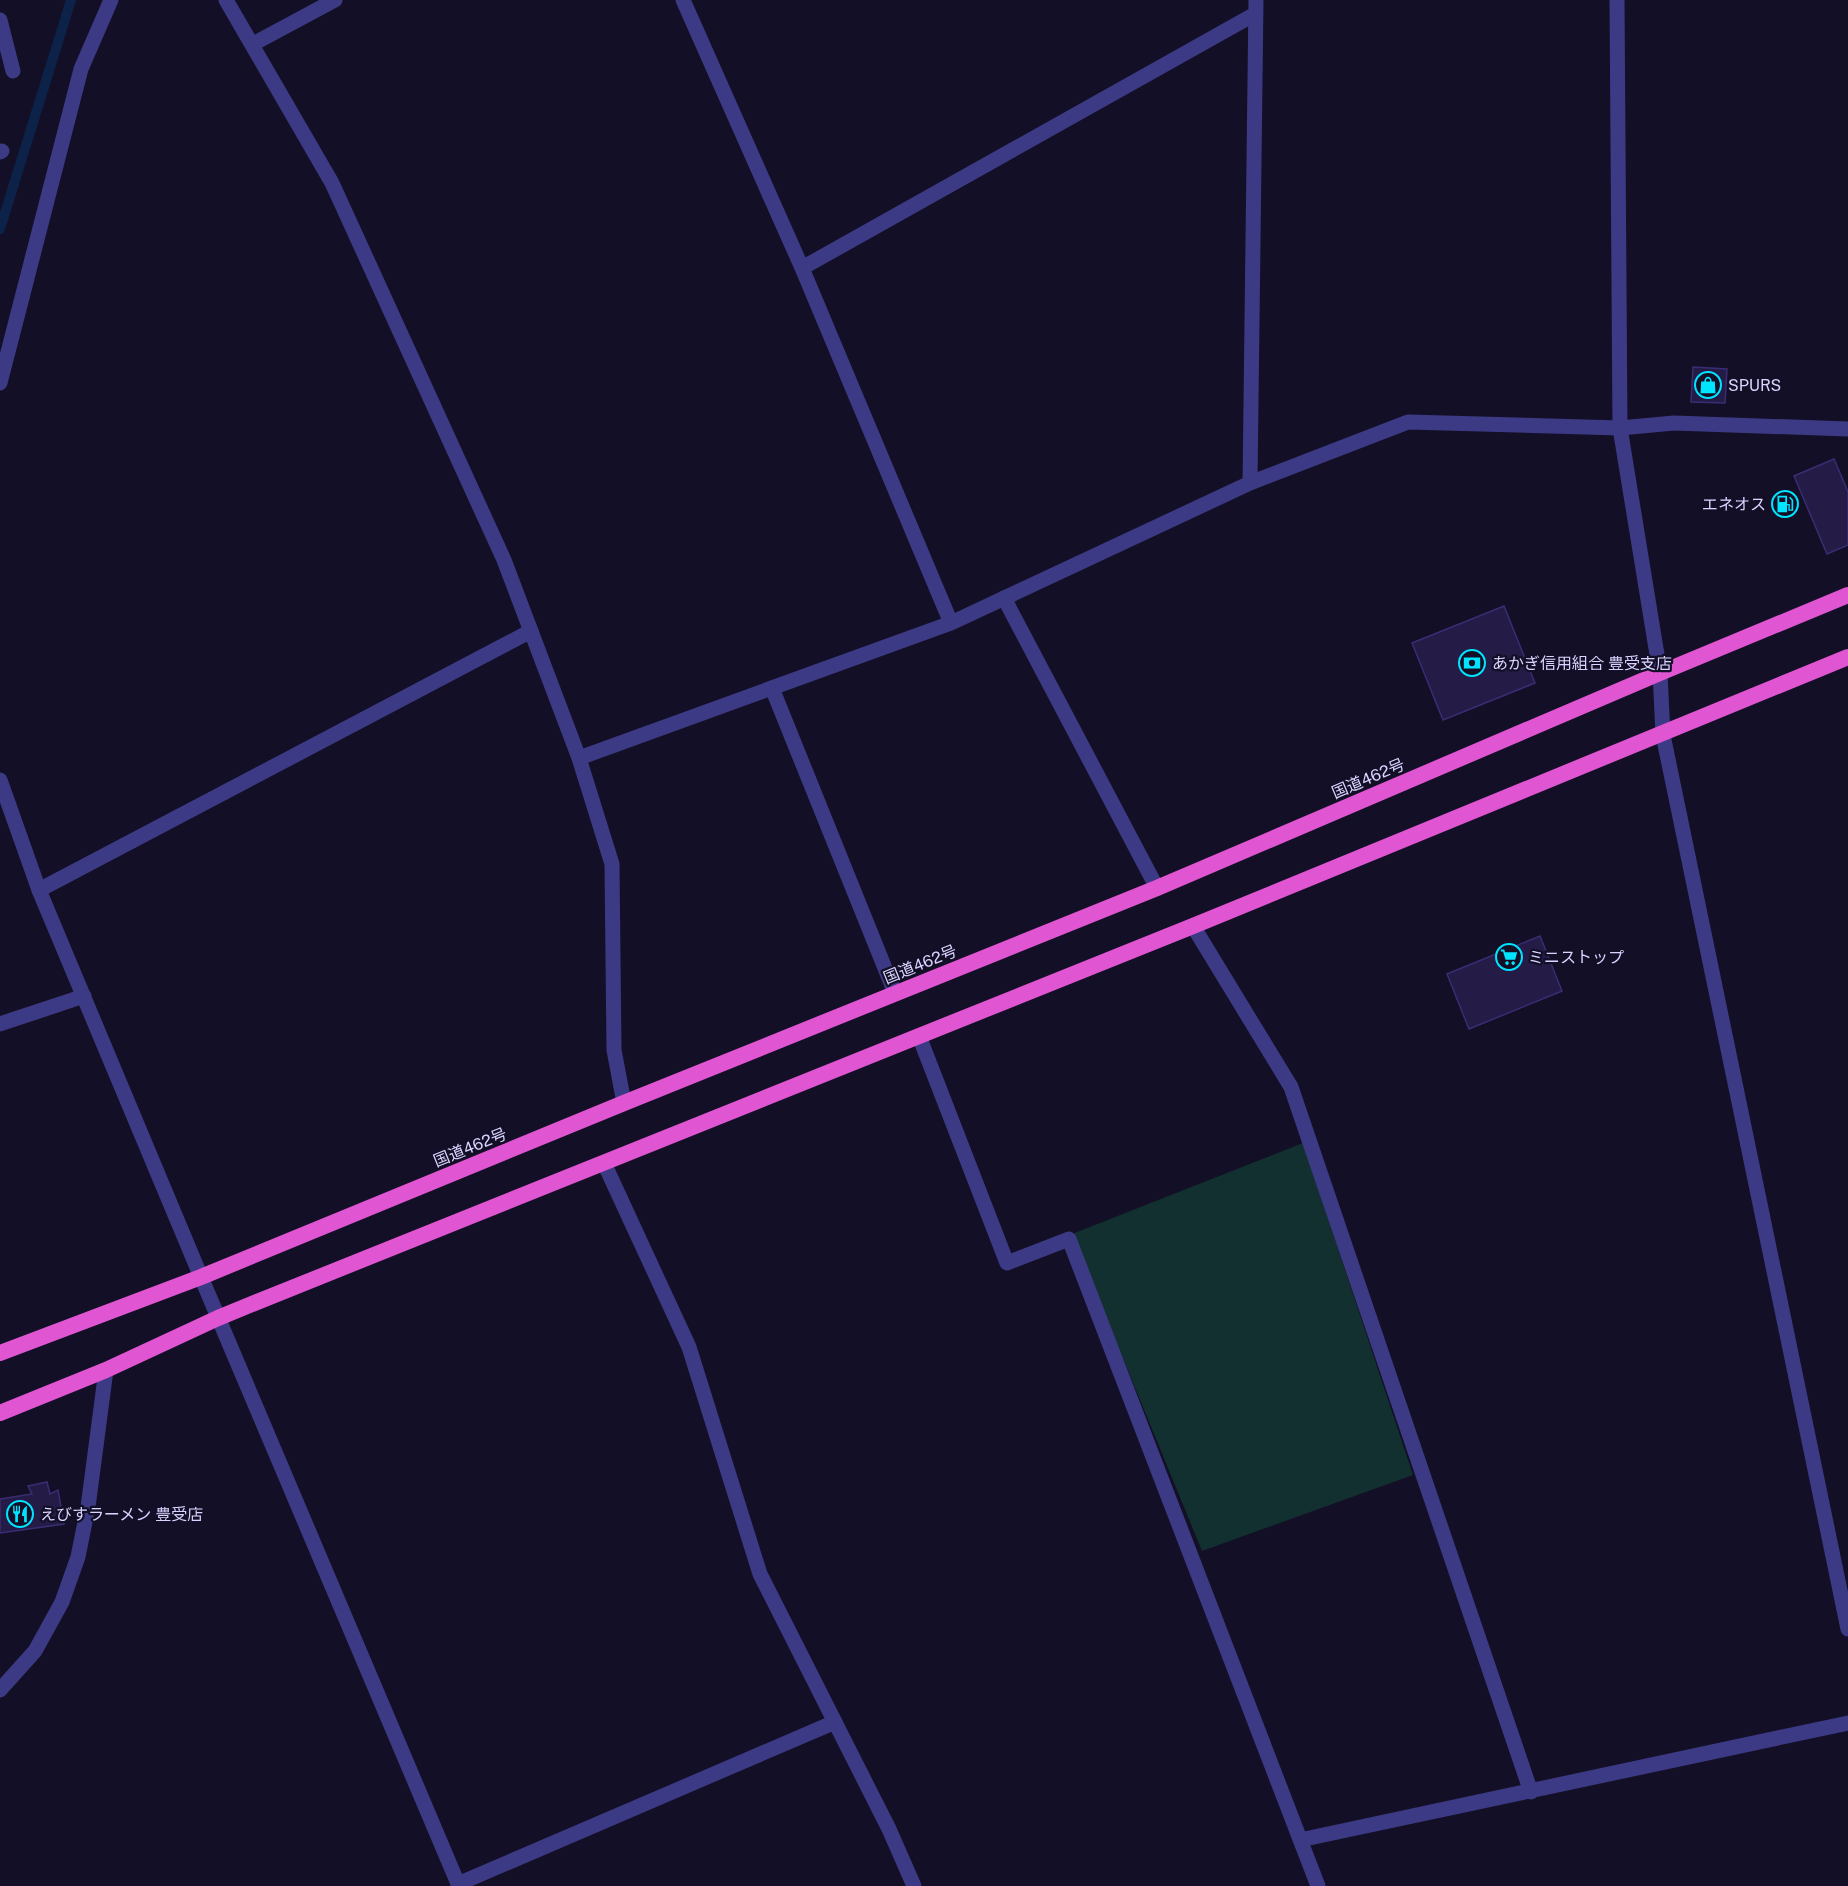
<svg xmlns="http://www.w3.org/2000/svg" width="1848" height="1886" viewBox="0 0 1848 1886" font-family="'Public Sans','Noto Sans JP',sans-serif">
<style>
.green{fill:#12302f}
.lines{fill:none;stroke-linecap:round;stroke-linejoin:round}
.stream{stroke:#0c2248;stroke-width:10}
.building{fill:#241b47;stroke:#3b2d73;stroke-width:1.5}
.service{stroke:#3d3a85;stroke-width:15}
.minor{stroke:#3d3a85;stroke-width:15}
.tertiary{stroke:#3d3a85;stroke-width:15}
.trunk{stroke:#e055d1;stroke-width:16}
.labels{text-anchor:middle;stroke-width:4.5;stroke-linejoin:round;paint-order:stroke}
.poi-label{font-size:16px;fill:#d9d4ff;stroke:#130f26;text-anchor:start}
.street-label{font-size:16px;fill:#d9d4ff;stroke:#130f26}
</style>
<rect width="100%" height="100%" fill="#130f26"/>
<!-- green -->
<path class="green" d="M1303 1143 1413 1475 1202 1551 1072 1234Z"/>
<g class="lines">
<!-- stream -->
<path class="stream" d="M0 229 71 0"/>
</g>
<!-- building -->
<path class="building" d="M1693 367 1727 369 1725 403 1691 402Z
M1834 459 1848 492V545L1827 554 1794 476Z
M1504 606 1535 683 1443 720 1412 643Z
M1540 936 1562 991 1469 1029 1447 974Z
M47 1482 50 1494 58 1490 64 1524 0 1533V1499L32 1494 28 1486Z"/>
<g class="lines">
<!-- service -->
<path class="service" d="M1004 598 1157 888
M772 688 895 993
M39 890 531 631
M1193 926 1291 1087 1531 1792
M0 1024 84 996
M919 1036 1007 1263 1069 1239 1318 1886
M1300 1840 1848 1723
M458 1884 835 1722"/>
<!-- minor -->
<path class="minor" d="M683 0 802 268 951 623
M0 20 13 71
M253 44 335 0
M0 152 2 151
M802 268 1255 14
M0 383 81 69 111 0
M1250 483 1256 0
M579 758 951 623 1250 483 1408 422 1620 428 1674 423 1848 429
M0 780 39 890 201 1277
M604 1163 689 1347 760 1574 889 1829 914 1886
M0 1690 35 1651 62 1602 78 1557 88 1507 106 1370"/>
<!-- tertiary -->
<path class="tertiary" d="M226 0 332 183 504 560 579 758 612 864 614 1050 624 1103
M1617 0 1620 428 1660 673 1663 735 1848 1629
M201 1277 459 1886"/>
<!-- trunk -->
<path class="trunk" d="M0 1353 201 1277 624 1103 1157 888 1660 673 1848 595
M0 1413 106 1370 218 1318 257 1302 1193 926 1848 657"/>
</g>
<!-- icons -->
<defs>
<symbol id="shop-ring" viewBox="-11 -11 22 22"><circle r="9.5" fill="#130f26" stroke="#00e5ff" stroke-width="1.5"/><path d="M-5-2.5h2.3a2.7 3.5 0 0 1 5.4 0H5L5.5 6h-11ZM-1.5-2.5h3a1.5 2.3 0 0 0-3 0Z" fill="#00e5ff"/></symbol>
<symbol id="fuel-ring" viewBox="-11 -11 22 22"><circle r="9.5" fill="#130f26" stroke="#00e5ff" stroke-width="1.5"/><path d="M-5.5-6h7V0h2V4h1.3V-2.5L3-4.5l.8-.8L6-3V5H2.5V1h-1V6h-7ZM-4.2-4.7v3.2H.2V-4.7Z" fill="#00e5ff"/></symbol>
<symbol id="bank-ring" viewBox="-11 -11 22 22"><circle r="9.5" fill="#130f26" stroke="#00e5ff" stroke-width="1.5"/><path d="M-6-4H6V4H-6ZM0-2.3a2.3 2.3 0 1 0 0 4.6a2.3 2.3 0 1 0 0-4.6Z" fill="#00e5ff"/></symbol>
<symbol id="supermarket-ring" viewBox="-11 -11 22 22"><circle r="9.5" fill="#130f26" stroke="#00e5ff" stroke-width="1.5"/><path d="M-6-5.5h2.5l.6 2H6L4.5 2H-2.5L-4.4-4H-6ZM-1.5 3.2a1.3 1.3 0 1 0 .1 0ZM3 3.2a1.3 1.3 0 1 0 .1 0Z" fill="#00e5ff"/></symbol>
<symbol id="restaurant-ring" viewBox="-11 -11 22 22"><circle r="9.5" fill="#130f26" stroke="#00e5ff" stroke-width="1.5"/><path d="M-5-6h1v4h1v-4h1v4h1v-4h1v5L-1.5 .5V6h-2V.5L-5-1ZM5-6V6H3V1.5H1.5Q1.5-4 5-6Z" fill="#00e5ff"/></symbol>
</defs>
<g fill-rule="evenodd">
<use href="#shop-ring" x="1693" y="370" width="30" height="30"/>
<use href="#fuel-ring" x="1770" y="489" width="30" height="30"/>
<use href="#bank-ring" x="1457" y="648" width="30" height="30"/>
<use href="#supermarket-ring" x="1494" y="942" width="30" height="30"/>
<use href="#restaurant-ring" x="5" y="1499" width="30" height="30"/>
</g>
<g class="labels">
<!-- poi labels -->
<g class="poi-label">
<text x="1728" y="391">SPURS</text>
<text x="1766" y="510" text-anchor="end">エネオス</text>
<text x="1492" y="669">あかぎ信用組合 豊受支店</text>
<text x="1528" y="963">ミニストップ</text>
<text x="40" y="1520">えびすラーメン 豊受店</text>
</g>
<!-- street labels -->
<g class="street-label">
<text transform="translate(1368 778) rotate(-23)" y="6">国道462号</text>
<text transform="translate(920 964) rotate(-22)" y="6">国道462号</text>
<text transform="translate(470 1147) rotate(-22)" y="6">国道462号</text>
</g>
</g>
</svg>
